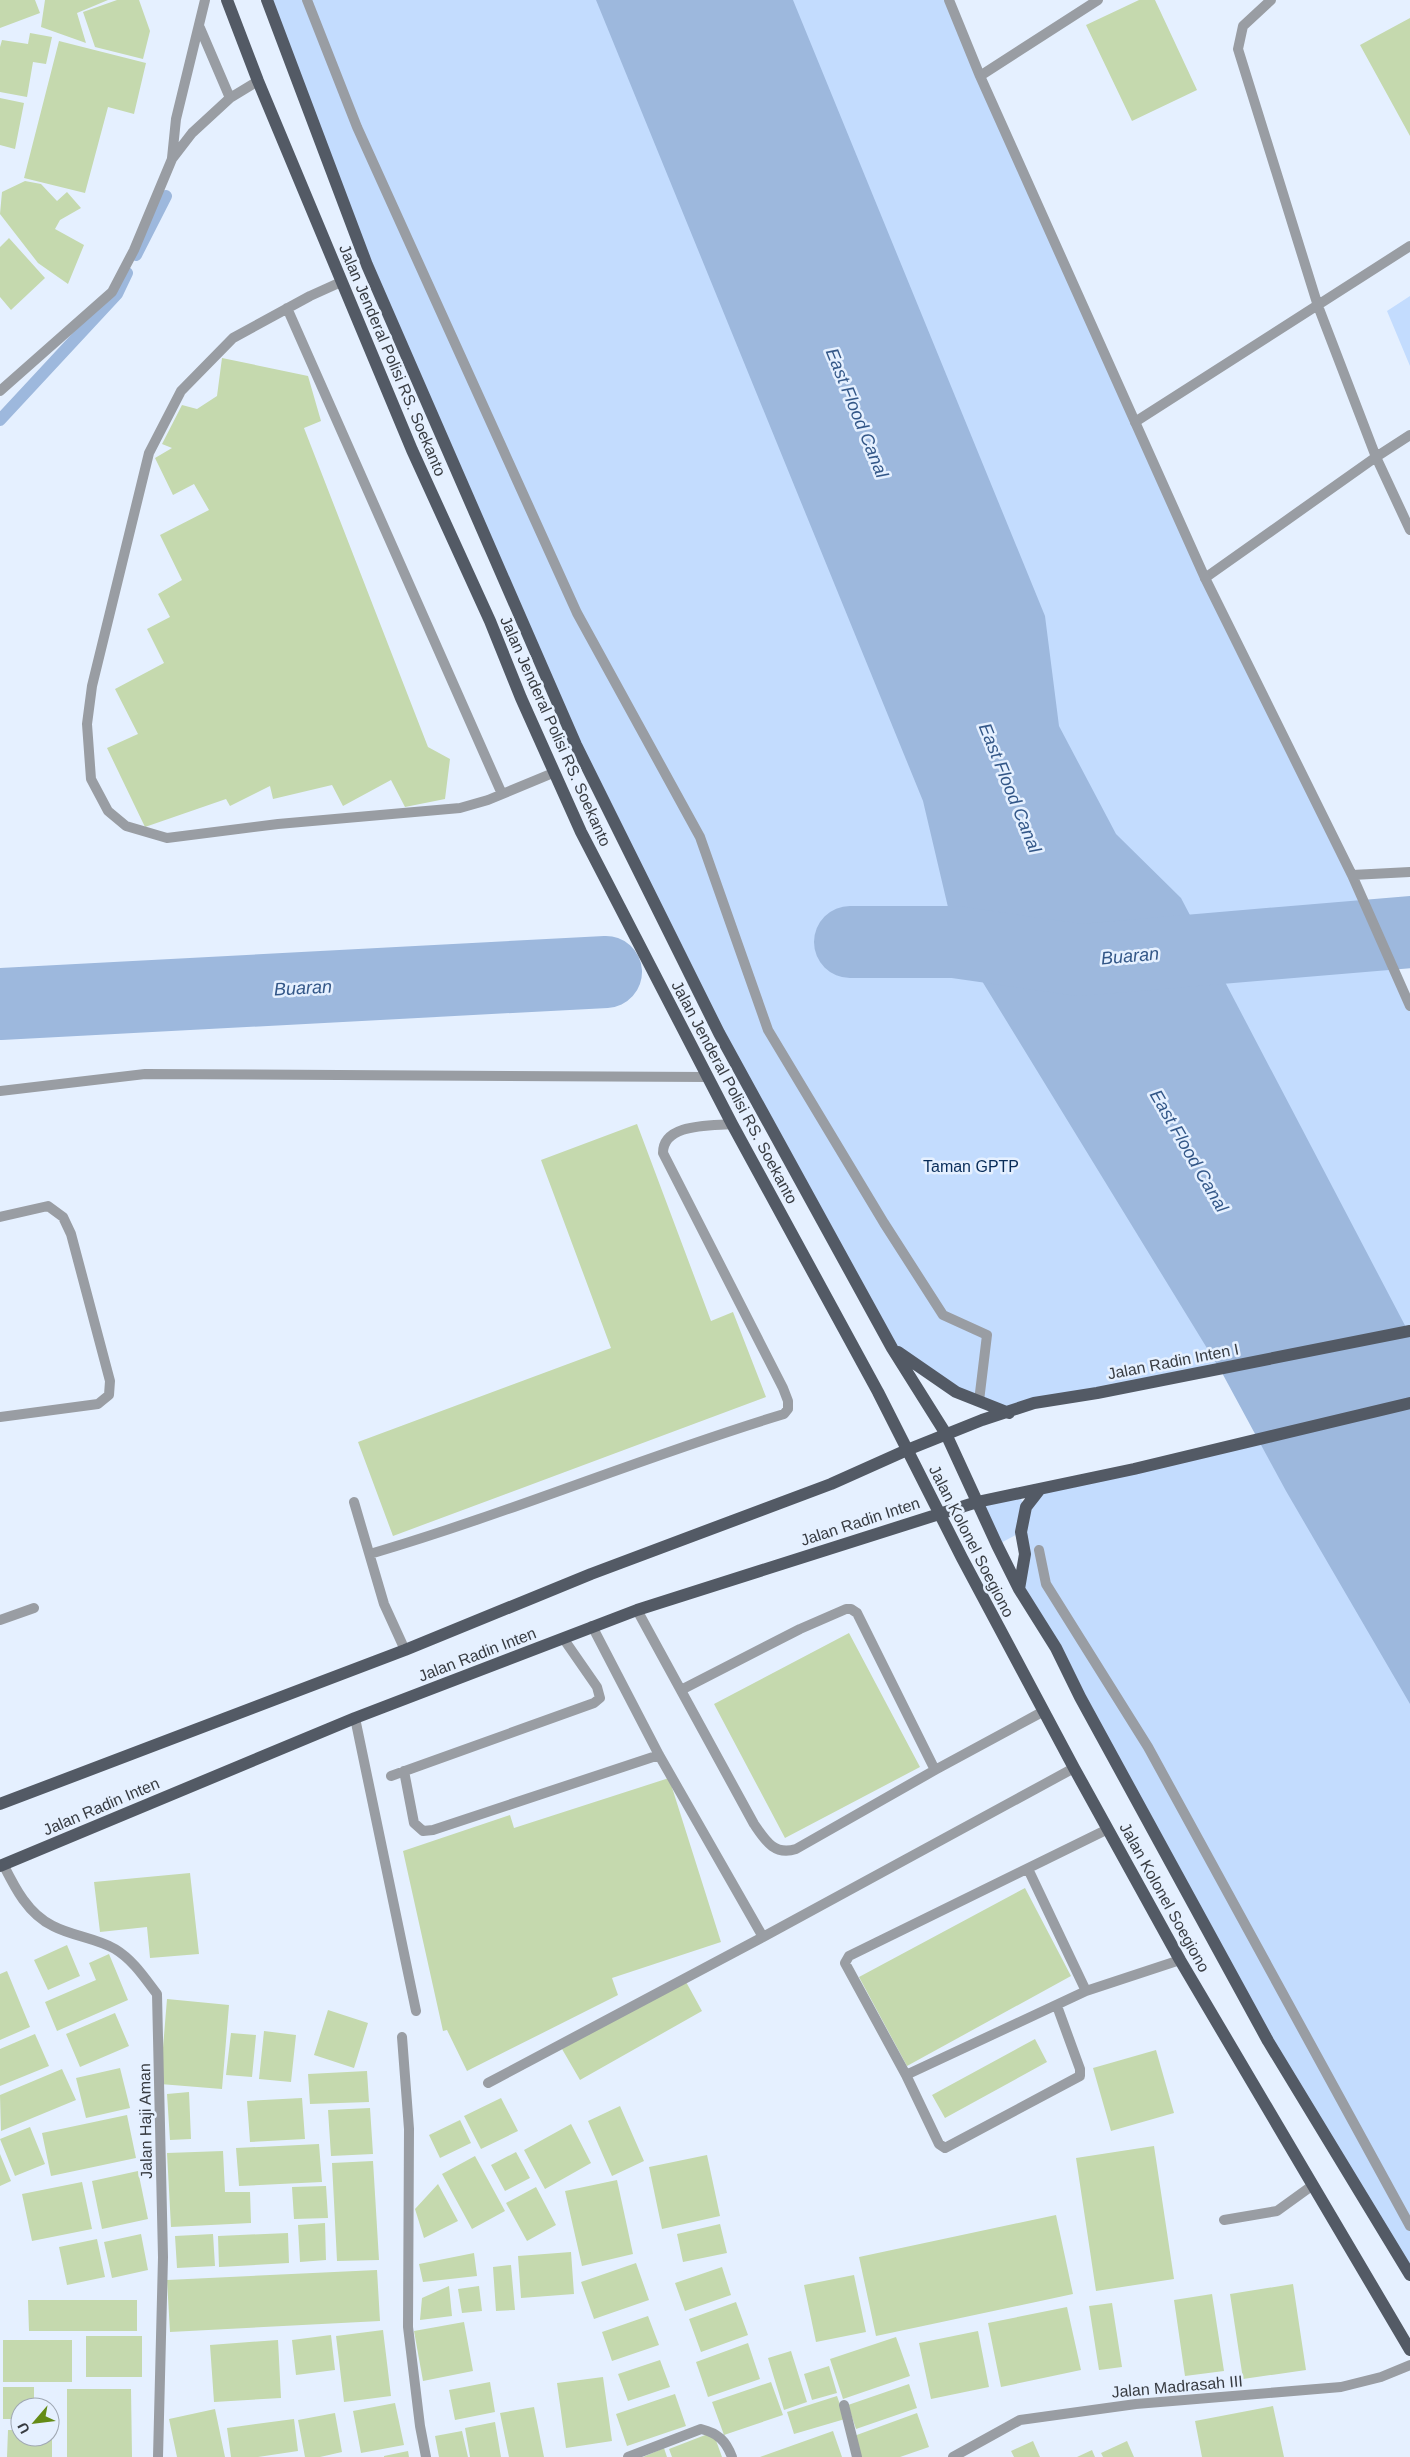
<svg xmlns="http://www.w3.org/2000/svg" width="1410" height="2457" viewBox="0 0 1410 2457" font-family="Arial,sans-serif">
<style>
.green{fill:#c3dcfe}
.water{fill:#9db8dd}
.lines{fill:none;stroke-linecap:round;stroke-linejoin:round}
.stream{stroke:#9db8dd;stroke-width:12}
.river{stroke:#9db8dd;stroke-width:72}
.building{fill:#c5d9ae}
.lane{stroke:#999da3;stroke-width:10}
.street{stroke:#999da3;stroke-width:10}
.primary{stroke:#535a65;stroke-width:12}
.labels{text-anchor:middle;stroke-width:5;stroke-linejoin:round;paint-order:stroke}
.street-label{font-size:16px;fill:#383c42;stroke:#e5f0ff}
.park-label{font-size:16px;fill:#082c59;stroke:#e5f0ff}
.water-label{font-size:18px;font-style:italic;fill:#335788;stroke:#e5f0ff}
</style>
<rect width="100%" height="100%" fill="#e5f0ff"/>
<!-- green -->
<path class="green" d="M267 0H949L1205 578 1410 1006V1331L1009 1413 956 1392 892 1348 626 849 367 265Z
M1410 296V366L1387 311Z
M1410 1404V2275L1268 2041 1019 1589 1021 1532 997 1545 977 1502 1018 1493 1025 1507 1041 1488Z"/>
<!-- water -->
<path class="water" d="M596 0H793L1045 616 1059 726 1116 834 1181 898 1410 1335V1704L1286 1491 1221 1371 955 937 923 801Z"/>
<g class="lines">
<!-- stream -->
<path class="stream" d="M136 255 166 196
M0 420 117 294 127 273"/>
<!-- river -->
<path class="river" d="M850 942H955L1080 960 1410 932
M0 1004 606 972"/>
</g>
<!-- building -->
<path class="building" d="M0 0H35L40 13 0 28Z
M45 0H108L77 13 86 43 41 27Z
M117 0H139L150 31 143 59 95 47 83 12Z
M1139 0H1155L1197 90 1132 121 1086 25Z
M1410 18V136L1360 45Z
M30 33 52 37 46 64 33 62 27 97 0 92V47L2 40 28 44Z
M59 41 146 63 134 114 108 107 85 193 24 178Z
M0 98 24 103 15 149 0 145Z
M25 181 41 184 57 201 67 192 81 208 60 220 55 229 84 245 68 284 38 263 0 214 2 192Z
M9 238 45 278 11 310 0 297V247Z
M222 358 308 376 321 421 304 428 428 747 450 759 445 799 405 807 391 780 343 806 332 785 273 799 270 786 230 806 226 799 145 827 107 748 138 734 115 689 164 663 147 629 170 617 158 594 182 580 160 535 209 510 194 484 173 495 155 458 172 448 162 444 182 405 197 409 217 396Z
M637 1124 711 1321 733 1312 766 1397 393 1536 358 1442 611 1348 541 1160Z
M849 1633 920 1767 785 1838 714 1704Z
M669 1778 721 1942 612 1978 618 1995 467 2071 447 2030 443 2031 403 1851 510 1815 514 1828Z
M190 1873 199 1954 150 1958 147 1927 100 1932 94 1882Z
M1025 1888 1071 1976 907 2066 859 1977Z
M67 1945 80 1976 48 1990 34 1960Z
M109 1954 128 2000 57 2031 45 2002 96 1980 89 1963Z
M7 1971 30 2027 0 2040V1974Z
M685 1980 702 2011 580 2080 562 2049Z
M167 1999 229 2005 222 2089 160 2084Z
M328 2010 368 2023 354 2068 314 2055Z
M115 2013 129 2046 80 2067 66 2034Z
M264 2031 296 2035 291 2082 259 2079Z
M231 2033 256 2035 252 2077 226 2075Z
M35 2034 49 2066 0 2086V2049Z
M1035 2039 1047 2062 945 2118 932 2095Z
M1156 2050 1174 2113 1111 2131 1093 2068Z
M120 2068 130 2108 86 2118 76 2078Z
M62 2069 76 2100 1 2131 0 2095Z
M367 2071 369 2102 310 2104 308 2074Z
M189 2092 191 2139 170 2140 167 2094Z
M302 2098 305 2139 250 2142 247 2101Z
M501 2098 518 2131 481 2149 464 2116Z
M620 2106 644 2161 612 2176 588 2121Z
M370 2108 373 2154 331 2156 328 2110Z
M127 2115 136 2158 51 2176 42 2133Z
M460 2120 471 2143 440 2158 429 2135Z
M571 2124 591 2163 545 2189 524 2150Z
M30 2127 45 2164 15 2176 0 2139Z
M319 2144 322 2182 239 2186 236 2148Z
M1154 2146 1174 2279 1096 2291 1076 2158Z
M223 2151 225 2192H250L251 2223 171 2227 167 2153Z
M516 2152 530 2178 505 2191 491 2165Z
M0 2154 11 2181 0 2186Z
M707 2155 720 2216 662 2229 649 2167Z
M475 2156 505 2211 472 2229 442 2174Z
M373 2161 379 2260 337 2261 332 2163Z
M138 2171 148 2219 102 2229 92 2181Z
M617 2180 633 2254 582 2266 565 2191Z
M82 2182 92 2229 32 2241 22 2194Z
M438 2184 458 2221 424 2238 415 2209Z
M326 2186 328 2218 294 2219 292 2187Z
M536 2187 556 2225 527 2241 506 2203Z
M1056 2215 1073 2294 876 2336 859 2257Z
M325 2223 326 2260 300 2262 298 2225Z
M720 2224 727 2253 683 2262 677 2234Z
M288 2233 289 2263 219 2267 218 2236Z
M141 2234 148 2270 112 2278 104 2242Z
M213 2234 215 2266 177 2268 175 2236Z
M97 2239 105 2277 67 2285 59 2247Z
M571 2252 574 2294 521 2298 518 2256Z
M474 2253 477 2276 423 2282 419 2264Z
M636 2263 649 2300 594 2319 581 2282Z
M511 2265 515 2310 496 2311 493 2267Z
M722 2267 731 2295 685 2311 675 2283Z
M377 2270 380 2321 170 2332 167 2280Z
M854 2275 866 2332 816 2342 804 2285Z
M1293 2284 1306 2370 1243 2379 1230 2294Z
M449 2286 452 2316 420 2320 422 2298Z
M479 2286 482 2311 462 2313 458 2289Z
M1212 2294 1224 2371 1185 2376 1174 2300Z
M28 2300H137V2331H29Z
M736 2302 748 2335 701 2352 689 2319Z
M1112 2303 1122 2367 1099 2370 1089 2306Z
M1067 2307 1081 2370 1001 2387 988 2323Z
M648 2316 659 2345 612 2361 602 2332Z
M464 2322 473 2371 423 2381 414 2331Z
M383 2330 391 2396 344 2402 336 2336Z
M978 2331 989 2387 931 2399 919 2343Z
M331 2335 335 2370 296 2375 292 2340Z
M86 2336H142V2377H86Z
M896 2337 910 2376 843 2399 830 2359Z
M3 2340H72V2382H3Z
M278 2340 281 2398 214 2402 210 2345Z
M748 2343 760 2379 708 2397 696 2362Z
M791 2351 807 2402 784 2410 768 2358Z
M660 2360 670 2387 628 2401 618 2374Z
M829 2366 837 2393 812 2400 804 2374Z
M603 2377 612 2441 566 2448 557 2383Z
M490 2382 495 2412 455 2420 449 2390Z
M771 2382 783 2415 724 2435 712 2402Z
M909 2384 917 2408 856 2429 848 2405Z
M3 2387H34V2407H20V2419H3Z
M67 2389H131L132 2457H67Z
M675 2394 686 2426 627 2446 616 2414Z
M837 2396 845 2419 794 2434 787 2412Z
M395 2403 404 2445 361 2453 353 2411Z
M1273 2406 1284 2457H1202L1195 2421Z
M534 2407 544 2457H509L500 2413Z
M215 2409 225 2457H177L169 2419Z
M335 2413 342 2452 320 2457H305L298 2420Z
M917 2413 929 2447 900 2457H861L854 2436Z
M294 2419 298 2451 258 2457H231L227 2428Z
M495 2422 501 2457H470L465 2428Z
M8 2430H20V2437H50V2430H52V2457H7Z
M462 2431 468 2457H439L435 2436Z
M833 2431 842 2457H760Z
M713 2432 722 2457H672L669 2449Z
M1033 2441 1040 2457H1014L1011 2451Z
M1127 2441 1134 2457H1103L1101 2453Z
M664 2448 667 2457H643Z
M1092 2450 1095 2457H1077Z
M408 2451 409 2457H384V2456Z"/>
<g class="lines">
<!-- lane -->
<path class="lane" d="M1271 0 1243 26 1238 49 1318 306 1376 457 1410 530
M341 282 310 296 233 338 181 391 149 453 92 686 87 724 91 779 108 811 126 826 167 838 278 824 460 808 488 800 553 773
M287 308 502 794
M1135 422 1410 246
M1205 578 1376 457 1410 435
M0 1217 48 1206 63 1217 71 1234 110 1381 109 1395 98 1404 0 1417
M354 1502 384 1604 405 1650
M370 1554C510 1513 645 1456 784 1414L788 1409V1401L783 1388 663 1153C663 1123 710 1126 732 1124
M637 1610 754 1824C765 1840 774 1856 796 1849L935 1770 1044 1711
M0 1620 34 1608
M592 1626 659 1755 763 1937 1074 1768
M681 1690 800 1629 846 1609H851L857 1613 935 1770
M404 1771 414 1823 423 1831 433 1830 659 1755
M391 1776 594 1703 600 1698 597 1687 563 1638
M1028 1869 1086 1991
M1057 2006 1080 2069V2076L945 2148 939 2144 906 2075 845 1963 849 1956 1108 1829
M906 2075 1086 1991 1180 1960
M488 2083 763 1937
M1224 2220 1277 2211 1313 2185"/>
<!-- street -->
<path class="street" d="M307 0 357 127 577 613 700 837 768 1030 884 1223 943 1315 987 1335 979 1401
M949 0 980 76 1205 578 1352 875 1410 1006
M200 28 230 98
M980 76 1098 0
M172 158 176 119 205 0
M0 391 112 292 134 250 172 159 192 133 230 98 258 81
M1352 875 1410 872
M0 1091 145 1074 708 1077
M1039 1550 1046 1584 1148 1747 1410 2226
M355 1718 416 2011
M3 1864C15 1888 28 1914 53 1926 72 1936 96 1938 115 1949 133 1960 144 1977 157 1994L163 2257 158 2457
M402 2037 409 2129 408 2327 420 2426 426 2457
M844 2405 857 2457
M628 2457 701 2429C718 2433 726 2441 732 2457
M953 2457 1020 2420 1136 2404 1341 2387 1381 2377 1410 2365"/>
<!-- primary -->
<path class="primary" d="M227 0 258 81 412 450 490 621 521 698 581 832 732 1124 878 1392 962 1558 1074 1768 1180 1960 1410 2350
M267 0 367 265 576 745 719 1033 892 1348 946 1434 997 1545 1019 1589 1056 1648 1080 1697 1268 2041 1410 2275
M898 1352 956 1392 1009 1413
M1019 1589 1025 1554 1021 1532 1026 1507 1040 1489
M0 1804 405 1650 591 1574 831 1484 907 1450 982 1420 1034 1403 1097 1393 1410 1331
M0 1866 355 1718 637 1610 977 1502 1134 1469 1410 1403"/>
</g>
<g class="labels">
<!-- street labels -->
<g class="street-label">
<text transform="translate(393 360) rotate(67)" y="6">Jalan Jenderal Polisi RS. Soekanto</text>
<text transform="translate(556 731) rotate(66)" y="6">Jalan Jenderal Polisi RS. Soekanto</text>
<text transform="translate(735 1092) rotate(62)" y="6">Jalan Jenderal Polisi RS. Soekanto</text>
<text transform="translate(1173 1361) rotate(-11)" y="6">Jalan Radin Inten I</text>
<text transform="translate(860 1521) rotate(-18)" y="6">Jalan Radin Inten</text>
<text transform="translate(972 1541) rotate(63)" y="6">Jalan Kolonel Soegiono</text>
<text transform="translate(477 1654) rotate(-21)" y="6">Jalan Radin Inten</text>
<text transform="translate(101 1806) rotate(-23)" y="6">Jalan Radin Inten</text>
<text transform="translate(1165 1897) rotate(61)" y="6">Jalan Kolonel Soegiono</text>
<text transform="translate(145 2121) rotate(-91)" y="6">Jalan Haji Aman</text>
<text transform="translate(1177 2386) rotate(-5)" y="6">Jalan Madrasah III</text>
</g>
<!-- park labels -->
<g class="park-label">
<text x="971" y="1172">Taman GPTP</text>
</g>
<!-- water labels -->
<g class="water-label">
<text transform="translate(857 413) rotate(68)" y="6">East Flood Canal</text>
<text transform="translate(1010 788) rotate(68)" y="6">East Flood Canal</text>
<text transform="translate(1130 956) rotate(-5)" y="6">Buaran</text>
<text transform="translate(303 988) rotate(-3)" y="6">Buaran</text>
<text transform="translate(1189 1151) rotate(60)" y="6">East Flood Canal</text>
</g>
</g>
<!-- north arrow -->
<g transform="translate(35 2422) rotate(242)"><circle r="24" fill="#e5f0ff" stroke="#a0a8b3"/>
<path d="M0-4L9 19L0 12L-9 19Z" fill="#648b16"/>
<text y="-8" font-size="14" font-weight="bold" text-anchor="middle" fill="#383c42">U</text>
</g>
</svg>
